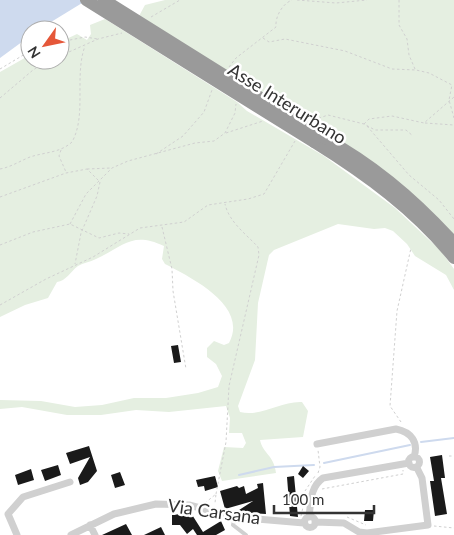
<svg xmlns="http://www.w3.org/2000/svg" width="454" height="535" viewBox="0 0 454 535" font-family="Lato,sans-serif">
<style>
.green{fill:#e5efe1}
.water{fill:#cedaee}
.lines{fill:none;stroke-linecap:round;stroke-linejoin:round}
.stream{stroke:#cedaee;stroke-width:2}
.building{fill:#1a1a1a}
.path{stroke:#d0d0d0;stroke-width:1;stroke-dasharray:2.5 2.5;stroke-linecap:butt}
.lane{stroke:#d0d0d0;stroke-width:4}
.street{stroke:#d0d0d0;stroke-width:7}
.highway{stroke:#9a9a9a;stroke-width:12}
.highway-bridge{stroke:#9a9a9a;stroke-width:12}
.labels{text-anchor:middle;stroke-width:5;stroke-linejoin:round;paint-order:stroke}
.street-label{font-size:18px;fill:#333;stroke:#fff}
</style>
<rect width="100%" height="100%" fill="#fff"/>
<!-- green -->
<path class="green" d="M165 0H454V236L139 16 145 5Z
M105 19 237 102 247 111 324 156 395 208 441 251 454 269V290L446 275 415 256 407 244 393 231 385 228 374 229 338 224 274 250 269 255 258 303 255 360 238 406 240 412C262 417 280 401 302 402L308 411 303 437 260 440C263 454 274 455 276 473L222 481 218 471 224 447 243 448 246 443 242 433H229L230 418 226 406 169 412 136 410 101 415H67L22 407 0 409V400L41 401 75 407 102 405 134 398H166L198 393 218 387 222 376 216 364 207 357V348L214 341 224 345 229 343C249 306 192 278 165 264L162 259 164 246C132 231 124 246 96 259 90 262 83 263 78 266 70 272 66 281 57 282L48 298 25 305 0 317V72L30 55V60H60V42L77 34 87 40 91 34 90 25Z"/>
<!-- water -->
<path class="water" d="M0 0H87L38 30H30V36L0 58Z"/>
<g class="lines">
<!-- stream -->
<path class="stream" d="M421 442 454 438
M324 463 410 445
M239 475 274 467 314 465"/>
</g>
<!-- building -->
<path class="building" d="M178 345 181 362 174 363 171 346Z
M89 446 97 471 88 482 80 485 78 478 90 457 70 464 66 453Z
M442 455 445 478H441L447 514 435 516 430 481H434L430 457Z
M58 465 61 475 45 481 41 470Z
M303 466 309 471 303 478 298 474Z
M31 469 34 480 18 485 15 475Z
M120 472 125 485 115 488 111 475Z
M215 476 218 487 205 491 204 486 198 487 196 480Z
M294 476 298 517 290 516 287 477Z
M263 483 266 514 236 512 253 501 225 509 220 491 237 486 239 488 244 486 246 494 258 488 257 484Z
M186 510H189L203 532 221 521 225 530 216 535H197L193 529 187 534 180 525H172V515L181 514Z
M365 510H374L373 521H364Z
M126 524 132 535H102Z
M161 527 165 535H144Z"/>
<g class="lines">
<!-- path -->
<path class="path" d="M297 0 336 3 367 0
M399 0V25L407 39 409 55 415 69
M151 17 180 0
M263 38 269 42 285 39 345 51 392 69 416 70 429 73 452 85 449 100 454 118
M60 42 85 37 98 39
M60 56 98 39 122 33
M229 67 236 58 276 27C275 17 282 4 292 0
M0 69 30 51
M0 98 33 70 49 60
M314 120 328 115 364 124 375 130H406L413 136
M425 123 454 125
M364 124 369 119 392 116 424 123 454 97
M367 126 409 175 439 200 454 219
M226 133 263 121
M61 150 59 156 66 172
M156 154 183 136 204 112 212 90
M0 169C11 167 20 161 30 157 45 152 60 153 72 142 87 115 74 76 85 46
M87 169 111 168
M0 197 66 173 87 169 100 182 97 196 81 233 75 264
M70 224 86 194 112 168 128 161 195 143 214 141 225 133 235 113 236 104
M162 227 172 269 173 291 186 369
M0 245 33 232 70 224 99 238 119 233 129 234
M0 305 46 279 93 257 140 228 184 222 208 205 248 199 264 194 295 141
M401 422 390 406 397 311 411 248
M449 456H454
M318 473 320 467 318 450
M322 489 403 474V470
M305 491 315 476
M216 494 226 442 229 386 259 255 258 247C246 234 229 222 225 204
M205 503 216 494 215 503
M301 516 303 507
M347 517 366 525
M434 526 454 528"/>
<!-- lane -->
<path class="lane" d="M235 517 233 525 246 535"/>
<!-- street -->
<path class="street" d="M317 444 396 429C411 432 419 442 414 457
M408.5 462a5.5 5.5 0 1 1 11 0a5.5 5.5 0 1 1-11 0Z
M304.5 522a5.5 5.5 0 1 1 11 0a5.5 5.5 0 1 1-11 0Z
M309 517C311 502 310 487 323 478L409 463
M315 522 344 523 359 532 367 533 428 525 422 478 417 468
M90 525 95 535
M17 535 8 514 23 497 70 482
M71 535 114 514 156 504 189 505 235 517 304 523"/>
<!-- highway -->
<path class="highway" d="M326 139C374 165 417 202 454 243
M314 142C367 175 415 210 454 258"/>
<!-- highway-bridge -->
<path class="highway-bridge" d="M86 0 314 142
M104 0 326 139"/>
</g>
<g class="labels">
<!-- street labels -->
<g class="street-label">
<text transform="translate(287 104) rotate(32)" y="6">Asse Interurbano</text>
<text transform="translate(214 512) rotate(8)" y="6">Via Carsana</text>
</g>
</g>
<!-- north arrow -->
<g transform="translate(45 45) rotate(237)"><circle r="24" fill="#ffffff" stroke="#adadad"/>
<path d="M0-4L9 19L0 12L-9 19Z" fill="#e55739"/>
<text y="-8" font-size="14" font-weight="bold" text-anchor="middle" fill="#333333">N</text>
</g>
<!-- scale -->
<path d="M274 505v8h100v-8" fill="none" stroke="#333333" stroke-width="2.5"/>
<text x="282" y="505" font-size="15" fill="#333333" stroke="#ffffff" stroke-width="4" paint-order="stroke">100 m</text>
</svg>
